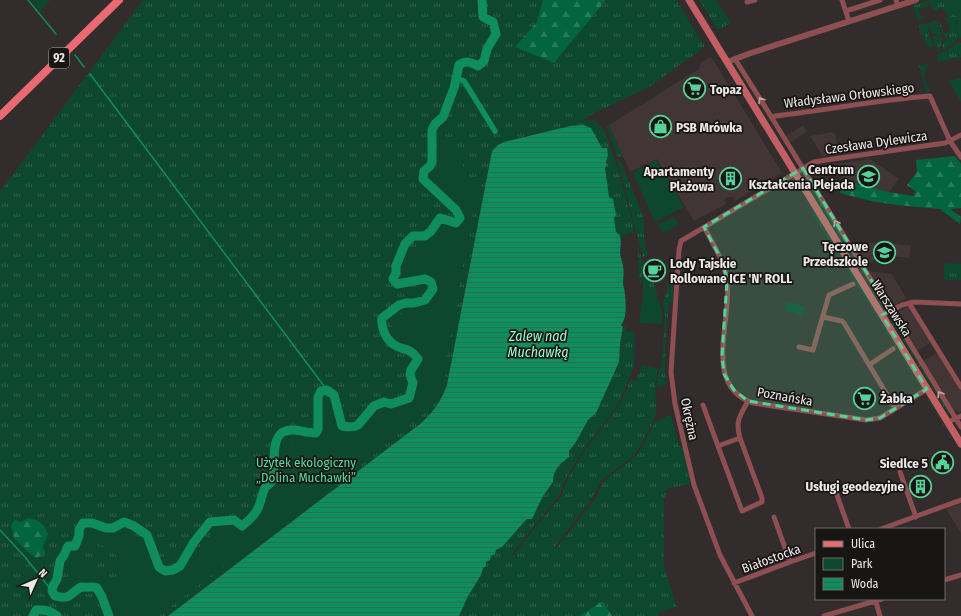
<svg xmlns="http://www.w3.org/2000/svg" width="961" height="616" viewBox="0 0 961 616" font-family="'Fira Sans Condensed',sans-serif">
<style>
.built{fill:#423535}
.grass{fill:url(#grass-tufts)}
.forest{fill:url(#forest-firs)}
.green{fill:#0d482e}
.water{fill:url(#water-rules)}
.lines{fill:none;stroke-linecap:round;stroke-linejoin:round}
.stream{stroke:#0f8d5c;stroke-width:1.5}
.canal{stroke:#0f8d5c;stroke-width:5.5}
.river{stroke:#0f8d5c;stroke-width:9}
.minor{stroke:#8d4f51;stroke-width:5}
.tertiary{stroke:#8d4f51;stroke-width:6}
.secondary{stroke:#c25f64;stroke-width:7}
.primary{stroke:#ea6a72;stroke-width:8}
.oneway{stroke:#c2a4a4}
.marked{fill:#53d397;fill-opacity:0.2;stroke:#53d397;stroke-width:3;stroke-dasharray:8 5;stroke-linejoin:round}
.labels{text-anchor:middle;stroke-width:3.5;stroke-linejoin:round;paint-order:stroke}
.shield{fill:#181515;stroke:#ada9a9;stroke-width:1}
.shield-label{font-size:12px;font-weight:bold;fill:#ede9e8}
.poi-label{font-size:13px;font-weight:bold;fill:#ede9e8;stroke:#181515;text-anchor:end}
.street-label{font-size:13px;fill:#ede9e8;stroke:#181515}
.park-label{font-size:13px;fill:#4ddd9b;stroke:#181515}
.water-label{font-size:14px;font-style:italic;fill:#93fcc5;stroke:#181515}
</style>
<defs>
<pattern id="grass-tufts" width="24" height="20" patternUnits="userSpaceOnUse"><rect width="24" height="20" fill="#0d482e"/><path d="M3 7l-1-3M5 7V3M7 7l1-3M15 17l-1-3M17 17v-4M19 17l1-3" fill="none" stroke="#31624c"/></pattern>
<pattern id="forest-firs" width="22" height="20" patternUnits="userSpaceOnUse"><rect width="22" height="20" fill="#036540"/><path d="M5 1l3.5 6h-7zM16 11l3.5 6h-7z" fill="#287b5c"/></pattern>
<pattern id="water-rules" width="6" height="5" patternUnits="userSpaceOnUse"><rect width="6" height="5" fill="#0f8d5c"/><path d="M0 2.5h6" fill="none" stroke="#257153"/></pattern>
</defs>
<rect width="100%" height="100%" fill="#332c2c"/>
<!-- built -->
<path class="built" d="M710 57 716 64 782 173 735 201 733 197H728L724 199 726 204 694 221 657 159 630 172 609 125 699 69 700 63Z
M803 125 807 132 790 142 786 136Z
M834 132 835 135H836L838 154 821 156 820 152 810 136Z
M870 159 899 179 889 192 842 181 844 180 842 177 845 174 840 167 837 168V164Z
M883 242 911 246 909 258 882 255 870 263 863 262 856 251 869 243Z
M868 271 892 274 906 298 893 306H889Z
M907 307 911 308 932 342 917 351 896 317 898 312Z
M938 352 961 390V411L959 412 953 410 923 361Z
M961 504V533L946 509Z"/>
<!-- grass -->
<path class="grass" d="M32 0H50L40 12 32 1Z
M143 0H543L537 22 515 47 554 63 606 0H676L705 47 649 87 590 115 580 122 591 120 596 121 605 132 618 170 633 224 634 233 626 234 621 239C612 228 607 183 605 168L607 166C606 159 608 155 607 148H602L591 128 535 134 504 142 498 145 492 151 447 385 435 409 420 424 168 616H0V192Z
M699 0H716L731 23 718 30Z
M931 0H961V12L952 11 946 12 945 10H943L941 7 939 8V10L934 11 928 1Z
M927 1 929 6 918 9 921 17 926 16V17L918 20 913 6Z
M953 14 958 17 956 23 957 30 961 28V37L954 41C943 39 942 32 939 23L940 22 944 33 951 31 947 20H945V19Z
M936 20 942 37 931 32 928 23Z
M927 23 929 33 928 36 931 39 934 46 928 47 926 45 923 35 920 34 919 27 920 25Z
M934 35 943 39 939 51 936 47 933 38Z
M946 40 955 42 958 41 941 51 943 44Z
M959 42 961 43V57L938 62 937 55 948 50Z
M930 63C921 75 924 79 930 91L926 93 919 66Z
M609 125 623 157H618L607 127Z
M617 159 620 160 643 216 645 245 648 255 643 257Z
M811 184 840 232 839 234 845 243 842 241 808 186Z
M804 202 815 214 869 301 867 302 812 213Z
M638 246 642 260 645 267 642 274 641 284 639 279Z
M944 263 961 264V280H944Z
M647 267 649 268 657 294 643 293V277Z
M669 284H673V302L669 303C667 330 663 358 666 385L657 387V380L662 363 665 316 663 303Z
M871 305 919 384V385L870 306Z
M891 317 950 414 947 412 891 321Z
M626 326V331L635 333 634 366 618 405 586 446 566 478 559 496 534 526 512 554 514 555 535 527 561 497 568 478 587 447 619 406 631 379 636 381 642 365 658 369 655 383 656 413 653 422 640 447 633 456 601 481 589 503 554 548 556 549 595 499 603 482 638 454 655 422 671 415 679 446 682 445 683 448 690 484 668 488 664 499V567L677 607 659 612V616H612L603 601 579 616H459L467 598 481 575 483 568 486 566V562L496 550 502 547 524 522 535 514 543 496 553 482 554 474 559 465 576 442 588 420 596 413 620 354V343L623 327Z
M927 399 929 400 957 446Z"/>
<!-- forest -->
<path class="forest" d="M543 0H606L554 63 515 47 537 22Z
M955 156 961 164V208L950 209 961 217 960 224 940 209 896 205 871 201 840 193 843 181 889 192 913 196 916 192 907 185 917 172 916 160Z
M28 518C39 520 44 523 48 534L43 546 45 554 36 558 27 551 14 538 11 525 15 520 21 522Z
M603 601 612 616H579Z"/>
<!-- green -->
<path class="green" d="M952 11 961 12V28L957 30 958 17 953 14 948 17 946 12Z
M961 78V102L949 81Z
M445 136 455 140C459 158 463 168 473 184L478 185 441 384 432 403 422 415 158 616H112C112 613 113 609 111 606 110 602 96 589 93 588 88 587 85 587 80 589L71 585C66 576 66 565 79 562L105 580H115L117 570V556L107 547 84 540 88 529H113L138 536 150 552 156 568 165 573 176 572 181 568 218 527 216 524H227L236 528 240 529 251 525 269 495 274 491 279 450 290 444 315 441 316 437 319 436 323 403 329 401 332 414 340 427 355 429 368 416 379 411 382 417 409 403V400L413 399 415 391 414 384 420 376 425 363 421 359 419 354 403 346 389 321 391 316 418 311 433 298 436 287 432 279 420 277 411 281 400 277 401 275C407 265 422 231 435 230 441 229 448 231 454 232 457 226 461 223 462 216L437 190V142Z
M656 160 684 207 655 222 633 173Z
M674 217 678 225 663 233 658 225Z
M643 293 657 294 662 312V324L639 323Z
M787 302 805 306 802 316 784 311Z"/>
<!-- water -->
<path class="water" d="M583 125 591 128 602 148H607L608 155 606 162 607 165 605 168 609 197 613 199 616 215 614 218 616 232C625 238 618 249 621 258 624 269 624 271 623 282 623 286 625 291 625 295 626 304 627 318 621 325L623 327 620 343 619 362 596 413 588 420 576 442 569 451V457L559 465 554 474 553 482 543 496 532 519H527L524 522 502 547 496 550 495 554 491 556 490 560 486 562V566L483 568 481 575 467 598 459 616H168L420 424C433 413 441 401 447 385L492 151 498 145 504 142 570 126Z"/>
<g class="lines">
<!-- stream -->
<path class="stream" d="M28 0 56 34
M75 55 84 67
M90 74 327 390
M0 530 25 557 52 591"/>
<!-- canal -->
<path class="canal" d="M456 78 464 81 495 131"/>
<!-- river -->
<path class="river" d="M33 616 36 610C44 609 51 611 57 616
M109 616 102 597 97 588C92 586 87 588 81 587 69 594 71 600 55 596L52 591 53 586 57 579 60 561 64 555 68 546H75L79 536V530L83 523H92L106 528H113L124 522 134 526 147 535 159 567 165 571 173 570 180 566 194 542 210 522 234 520 242 526C248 521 255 516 258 508 261 502 262 494 265 488 268 484 272 483 273 478 275 467 271 438 283 432 294 427 304 433 316 433L318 429V397L321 391 327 390 334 395 342 426C347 427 353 428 358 425L374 406 384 402 391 404 409 398 413 383 410 375 411 370 418 359C409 346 402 351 393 344 385 338 381 327 382 318L399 305 406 303H414L425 300 433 289 431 282 425 279 397 284 393 279 396 273V266L405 244 413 236H425L431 231 440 218 456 223 460 218 456 210 423 179 424 171 430 166 432 162V130L435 124 443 117 454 88 459 65C466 60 470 62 478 66L484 61 487 49 496 34 493 22 483 17 482 0"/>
<!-- minor -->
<path class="minor" d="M842 0 849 21
M896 0 898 6
M747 2 755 0
M846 11 880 0
M735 59 772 118 961 427
M772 118 775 116C827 110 878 100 930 96L950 141 961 157
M704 227C713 244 724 261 727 280 733 318 701 386 753 403L866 420 880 418 927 389
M909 303 961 387
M882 315 902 305 914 302 961 304
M823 317 842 321 844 323 895 408
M799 347 813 350 829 295 853 284
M869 365 893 349
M703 405 718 446
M948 422 961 416
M740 438 762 498V502L742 511 718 446 740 438C735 421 740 416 748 401
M900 472 916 517
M837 495 849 529
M774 517 790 562
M881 529 961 500
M944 580 961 575
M734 583 790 562 816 553
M875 599 880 616
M752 616 720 555 694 485 675 404 671 372 679 250 681 241 814 162 826 160 945 143 961 135
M824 616 882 599"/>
<!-- tertiary -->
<path class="tertiary" d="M727 62 751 53 916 0"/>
<!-- secondary -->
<path class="secondary" d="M689 0 961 444"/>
<!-- primary -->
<path class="primary" d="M0 116 119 0"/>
</g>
<!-- one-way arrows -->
<defs><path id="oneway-chevron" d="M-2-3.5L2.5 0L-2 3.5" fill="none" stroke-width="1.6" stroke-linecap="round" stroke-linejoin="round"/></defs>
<g class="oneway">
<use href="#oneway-chevron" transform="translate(761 100) rotate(-122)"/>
<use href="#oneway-chevron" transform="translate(836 223) rotate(-121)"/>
<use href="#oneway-chevron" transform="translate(940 394) rotate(-122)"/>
</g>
<!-- marked area -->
<path class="marked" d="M803 168 890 311 882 315 927 389 880 418 866 420 748 401 734 390 724 374 722 356 727 280 722 261 704 227Z"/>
<!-- icons -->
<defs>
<symbol id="supermarket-ring" viewBox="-11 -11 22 22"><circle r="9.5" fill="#181515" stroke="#53d397" stroke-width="1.5"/><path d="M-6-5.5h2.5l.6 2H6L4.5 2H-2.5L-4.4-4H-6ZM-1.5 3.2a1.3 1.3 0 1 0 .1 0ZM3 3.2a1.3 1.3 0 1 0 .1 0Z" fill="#53d397"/></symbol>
<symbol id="shop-ring" viewBox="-11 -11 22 22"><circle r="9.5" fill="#181515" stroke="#53d397" stroke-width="1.5"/><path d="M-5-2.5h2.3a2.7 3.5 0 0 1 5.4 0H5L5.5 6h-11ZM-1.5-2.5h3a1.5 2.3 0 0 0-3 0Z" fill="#53d397"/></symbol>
<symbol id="school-ring" viewBox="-11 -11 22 22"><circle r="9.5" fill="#181515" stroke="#53d397" stroke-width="1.5"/><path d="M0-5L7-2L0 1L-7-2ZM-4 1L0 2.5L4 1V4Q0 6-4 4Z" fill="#53d397"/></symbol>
<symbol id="building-ring" viewBox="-11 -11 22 22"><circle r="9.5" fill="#181515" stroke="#53d397" stroke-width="1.5"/><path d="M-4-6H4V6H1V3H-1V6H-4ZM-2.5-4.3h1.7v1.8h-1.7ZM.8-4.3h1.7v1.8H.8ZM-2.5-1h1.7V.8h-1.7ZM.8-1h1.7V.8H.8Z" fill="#53d397"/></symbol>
<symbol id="cafe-ring" viewBox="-11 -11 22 22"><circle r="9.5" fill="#181515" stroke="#53d397" stroke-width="1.5"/><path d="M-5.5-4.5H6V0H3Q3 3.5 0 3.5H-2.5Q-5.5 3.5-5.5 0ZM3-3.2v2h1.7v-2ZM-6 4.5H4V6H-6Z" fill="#53d397"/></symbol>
<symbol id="civic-ring" viewBox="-11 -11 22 22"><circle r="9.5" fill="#181515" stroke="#53d397" stroke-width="1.5"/><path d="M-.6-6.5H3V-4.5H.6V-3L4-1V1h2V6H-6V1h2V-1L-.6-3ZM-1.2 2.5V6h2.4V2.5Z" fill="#53d397"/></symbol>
</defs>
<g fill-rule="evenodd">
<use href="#supermarket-ring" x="682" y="76" width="25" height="25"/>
<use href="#shop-ring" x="648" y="114" width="25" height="25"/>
<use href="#school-ring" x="856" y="164" width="25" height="25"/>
<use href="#building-ring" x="718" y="166" width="25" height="25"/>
<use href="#school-ring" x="872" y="240" width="25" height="25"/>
<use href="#cafe-ring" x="642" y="258" width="25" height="25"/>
<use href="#supermarket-ring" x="852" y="386" width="25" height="25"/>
<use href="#civic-ring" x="930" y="450" width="25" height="25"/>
<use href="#building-ring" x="908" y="474" width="25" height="25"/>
</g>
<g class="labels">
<!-- shield labels -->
<rect class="shield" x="49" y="48" width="20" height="20" rx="3"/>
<g class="shield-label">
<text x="59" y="62">92</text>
</g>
<!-- poi labels -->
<g class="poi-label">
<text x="710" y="94" text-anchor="start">Topaz</text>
<text x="676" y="132" text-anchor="start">PSB Mrówka</text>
<text x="854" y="174">Centrum<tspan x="854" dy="15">Kształcenia Plejada</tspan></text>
<text x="714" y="176">Apartamenty<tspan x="714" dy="15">Plażowa</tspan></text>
<text x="868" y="251">Tęczowe<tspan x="868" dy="15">Przedszkole</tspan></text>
<text x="670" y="268" text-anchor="start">Lody Tajskie<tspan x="670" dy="15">Rollowane ICE 'N' ROLL</tspan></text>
<text x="880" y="403" text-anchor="start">Żabka</text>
<text x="928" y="468">Siedlce 5</text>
<text x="904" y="491">Usługi geodezyjne</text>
</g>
<!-- street labels -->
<g class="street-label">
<text transform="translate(849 95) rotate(-7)" y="5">Władysława Orłowskiego</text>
<text transform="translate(876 142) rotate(-8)" y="5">Czesława Dylewicza</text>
<text transform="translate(892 308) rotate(58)" y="5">Warszawska</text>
<text transform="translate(785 396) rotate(10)" y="5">Poznańska</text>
<text transform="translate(690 419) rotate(78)" y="5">Okrężna</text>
<text transform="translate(771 558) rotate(-20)" y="5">Białostocka</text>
</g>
<!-- park labels -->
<g class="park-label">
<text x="306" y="467">Użytek ekologiczny<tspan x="306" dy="15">„Dolina Muchawki”</tspan></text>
</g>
<!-- water labels -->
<g class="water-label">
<text x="538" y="341">Zalew nad<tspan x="538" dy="16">Muchawką</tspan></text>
</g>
</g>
<!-- legend -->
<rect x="815" y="528" width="130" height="72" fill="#181515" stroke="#6d6a69"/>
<rect x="823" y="541" width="20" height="6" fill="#ea6a72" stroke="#6d6a69"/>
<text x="851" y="548" font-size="12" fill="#ede9e8">Ulica</text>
<rect x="823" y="558" width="20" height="12" fill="#0d482e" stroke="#6d6a69"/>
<text x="851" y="568" font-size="12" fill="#ede9e8">Park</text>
<rect x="823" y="578" width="20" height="12" fill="url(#water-rules)" stroke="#6d6a69"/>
<text x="851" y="588" font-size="12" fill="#ede9e8">Woda</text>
<!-- north arrow -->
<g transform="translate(36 580) rotate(45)" stroke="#181515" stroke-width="3" paint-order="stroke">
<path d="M0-3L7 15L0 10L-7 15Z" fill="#ede9e8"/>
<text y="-6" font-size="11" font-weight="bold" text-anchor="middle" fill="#ede9e8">N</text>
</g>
</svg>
